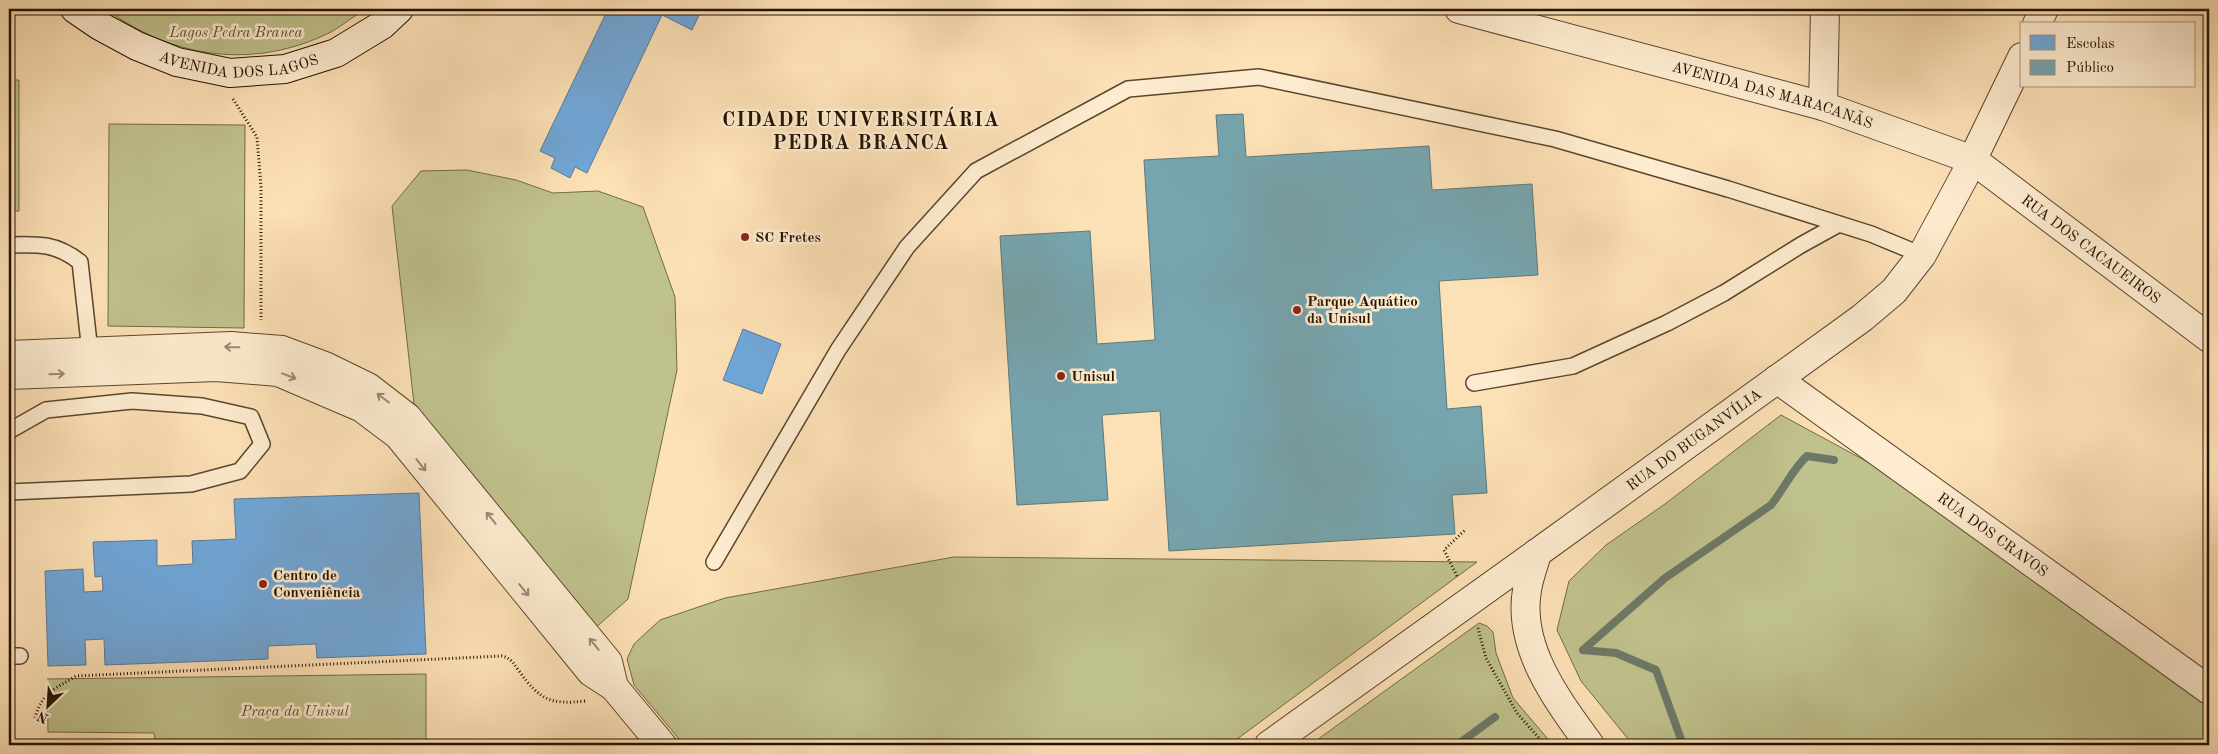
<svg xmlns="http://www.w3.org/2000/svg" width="2218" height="754" viewBox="0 0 2218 754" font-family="'Old Standard TT',serif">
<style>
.green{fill:#c0c28d;stroke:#726a46}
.schools{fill:#6fa8dc;stroke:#587b9a}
.public{fill:#76a5af;stroke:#5d797a}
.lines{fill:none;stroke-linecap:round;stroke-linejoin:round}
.stream{stroke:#6d7968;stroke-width:8}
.service-casing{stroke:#5a462e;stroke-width:18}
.minor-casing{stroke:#5a462e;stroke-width:30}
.secondary-casing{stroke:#231200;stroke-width:30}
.path{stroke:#231200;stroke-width:3;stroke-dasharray:1 2.5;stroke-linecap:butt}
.service{stroke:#feecd0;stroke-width:15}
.minor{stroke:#feecd0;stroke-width:28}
.secondary{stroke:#feecd0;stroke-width:28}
.oneway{stroke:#9b8a72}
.poi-dot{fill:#8f2418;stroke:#feecd0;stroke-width:2}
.labels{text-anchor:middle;stroke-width:5;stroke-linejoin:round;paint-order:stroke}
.park-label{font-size:15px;font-style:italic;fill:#5a5031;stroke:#feecd0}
.street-label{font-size:15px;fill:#231200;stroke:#feecd0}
.poi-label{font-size:15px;font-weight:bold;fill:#231200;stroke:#feecd0;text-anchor:start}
.district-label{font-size:20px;font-weight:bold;letter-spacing:1px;fill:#231200;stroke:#feecd0}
</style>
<rect width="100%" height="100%" fill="#fde1b6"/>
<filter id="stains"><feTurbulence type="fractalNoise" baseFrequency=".004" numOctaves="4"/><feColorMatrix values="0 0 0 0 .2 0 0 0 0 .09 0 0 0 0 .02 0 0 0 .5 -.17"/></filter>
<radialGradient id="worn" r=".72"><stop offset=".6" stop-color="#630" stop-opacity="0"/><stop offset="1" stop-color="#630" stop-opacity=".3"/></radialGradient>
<!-- green -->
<path class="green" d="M106 9H366C354 16 343 25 331 32 255 70 173 59 106 9Z
M9 80H19V211H9Z
M109 124 245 125 244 328 108 326Z
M467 170 516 180 553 193 598 191 643 207 675 297 677 370 628 599 593 630 415 413 392 206 421 171Z
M1781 415 1877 467 2209 707V745H1633L1581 681 1557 630 1569 581 1606 545 1665 504Z
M954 557 1477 562 1229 745H684L634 685 627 659 634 644 660 620 725 598Z
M1479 623 1487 626 1493 632 1496 653 1513 698 1553 745H1310Z
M426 674V745H156L154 733 48 732 47 679Z"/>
<!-- schools -->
<path class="schools" d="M608 9H702L692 30 662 15 587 173 575 167 570 178 551 168 555 158 540 151Z
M743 329 781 344 762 394 723 380Z
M419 493 426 654 317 658 316 644 268 646V659L105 665 104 639 85 640 86 665 48 666 45 571 83 569 84 592 103 591 102 576 95 577 93 542 157 540V566L193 564 192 541 236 539 234 499Z"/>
<!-- public -->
<path class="public" d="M1243 114 1246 157 1429 146 1432 190 1532 184 1538 275 1439 281 1447 409 1481 406 1487 493 1452 495 1455 534 1169 551 1160 411 1102 415 1108 500 1017 505 1000 236 1090 231 1097 344 1155 340 1144 160 1219 156 1216 115Z"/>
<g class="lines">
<!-- stream -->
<path class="stream" d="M1583 650 1665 578 1771 505C1784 489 1792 470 1807 456L1834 460
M1583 650 1616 653 1656 670 1683 745
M1457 745 1495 717"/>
<defs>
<path id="service" d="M9 245C38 244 56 243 80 262L90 352
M1474 383 1573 366 1667 323 1724 293 1801 245 1839 224
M9 431 46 410 132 401 202 406 251 417 262 444 240 471 191 484 9 492
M714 562 838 350 907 247 976 171 1128 89 1259 77 1555 139 1728 189 1871 234 1922 255
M9 656H20"/>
<g id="minor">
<path id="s1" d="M1459 9 1823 106 1973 160 2209 338"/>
<path d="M2037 24 2044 9"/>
<path d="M1823 106 1825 9"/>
<path d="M9 355 231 346 282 350 325 366 368 387 407 417 608 662 614 687"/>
<path d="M9 375 216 367 278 372 362 408 398 435 591 672 614 687 662 745"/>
<path id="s2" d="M1777 379 2209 690"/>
<path d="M1269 745 1537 553"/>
<path id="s3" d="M1590 745C1558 701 1517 648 1527 590 1529 577 1534 565 1537 553L1862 318 1894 291 1922 255 1964 177 2022 57"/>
</g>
<g id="secondary">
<path id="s4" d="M75 9 100 26 137 46 177 62 230 73 285 69 336 53 382 25 399 9"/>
</g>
</defs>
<!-- service casing -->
<use href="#service" class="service-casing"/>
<!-- minor casing -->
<use href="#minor" class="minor-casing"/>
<!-- secondary casing -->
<use href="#secondary" class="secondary-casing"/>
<!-- path -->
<path class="path" d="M233 99 257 137 261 187V320
M1457 576 1444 550 1465 530
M1478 628 1486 658 1517 713 1545 745
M35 718C42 692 55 689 76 676L502 656C511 658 514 664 519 671 540 700 550 705 586 701"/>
<!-- service -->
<use href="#service" class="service"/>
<!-- minor -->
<use href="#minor" class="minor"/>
<!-- secondary -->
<use href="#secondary" class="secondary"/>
</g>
<!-- one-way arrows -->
<defs><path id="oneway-shaft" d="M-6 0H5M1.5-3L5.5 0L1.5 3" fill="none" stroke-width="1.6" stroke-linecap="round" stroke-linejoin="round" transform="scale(1.25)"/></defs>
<g class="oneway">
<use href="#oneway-shaft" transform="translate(232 347) rotate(-179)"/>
<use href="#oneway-shaft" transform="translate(57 374) rotate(-2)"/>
<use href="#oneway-shaft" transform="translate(289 376) rotate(21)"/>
<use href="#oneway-shaft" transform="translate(383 398) rotate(-143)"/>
<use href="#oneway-shaft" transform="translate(421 465) rotate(51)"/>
<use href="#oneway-shaft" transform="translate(491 518) rotate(-129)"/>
<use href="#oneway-shaft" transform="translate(524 590) rotate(51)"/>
<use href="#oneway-shaft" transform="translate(594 644) rotate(-129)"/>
</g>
<!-- markers -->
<g class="poi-dot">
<circle cx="745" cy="237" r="5"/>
<circle cx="1297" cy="310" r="5"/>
<circle cx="1061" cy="376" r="5"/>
<circle cx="263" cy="584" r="5"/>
</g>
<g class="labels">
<!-- park labels -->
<g class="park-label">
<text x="236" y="37">Lagos Pedra Branca</text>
<text x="295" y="716">Praça da Unisul</text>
</g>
<!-- street labels -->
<g class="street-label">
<text dy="5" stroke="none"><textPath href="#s4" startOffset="178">AVENIDA DOS LAGOS</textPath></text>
<text dy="5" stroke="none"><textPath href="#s1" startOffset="325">AVENIDA DAS MARACANÃS</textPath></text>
<text dy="5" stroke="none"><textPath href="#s1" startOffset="684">RUA DOS CACAUEIROS</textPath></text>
<text dy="5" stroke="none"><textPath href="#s3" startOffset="404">RUA DO BUGANVÍLIA</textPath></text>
<text dy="5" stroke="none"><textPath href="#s2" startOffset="266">RUA DOS CRAVOS</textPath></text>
</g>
<!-- poi labels -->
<g class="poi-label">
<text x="755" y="242">SC Fretes</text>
<text x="1307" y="306">Parque Aquático<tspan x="1307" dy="17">da Unisul</tspan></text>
<text x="1071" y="381">Unisul</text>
<text x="273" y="580">Centro de<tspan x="273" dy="17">Conveniência</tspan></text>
</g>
<!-- district labels -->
<g class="district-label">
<text x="861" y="126">CIDADE UNIVERSITÁRIA<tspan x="861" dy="23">PEDRA BRANCA</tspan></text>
</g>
</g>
<!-- margin -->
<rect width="2218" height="754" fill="none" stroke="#fde1b6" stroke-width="30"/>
<rect x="10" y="10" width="2198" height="734" fill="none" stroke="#231200" stroke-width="2.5"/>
<rect x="15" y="15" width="2188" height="724" fill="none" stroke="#231200"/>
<!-- legend -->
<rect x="2020" y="22" width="175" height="65" fill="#feecd0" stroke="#a6957d"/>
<rect x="2030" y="35" width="25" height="15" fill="#6fa8dc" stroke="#a6957d"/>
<text x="2066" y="48" font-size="15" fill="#231200">Escolas</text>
<rect x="2030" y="60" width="25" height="15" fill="#76a5af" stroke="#a6957d"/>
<text x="2066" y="72" font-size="15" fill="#231200">Público</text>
<!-- north arrow -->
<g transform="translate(48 706) rotate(205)" stroke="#feecd0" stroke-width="4" paint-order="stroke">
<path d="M0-4L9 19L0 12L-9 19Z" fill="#231200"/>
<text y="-8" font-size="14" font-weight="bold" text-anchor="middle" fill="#231200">N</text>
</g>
<rect width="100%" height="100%" filter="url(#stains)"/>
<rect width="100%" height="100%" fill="url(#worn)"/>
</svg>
